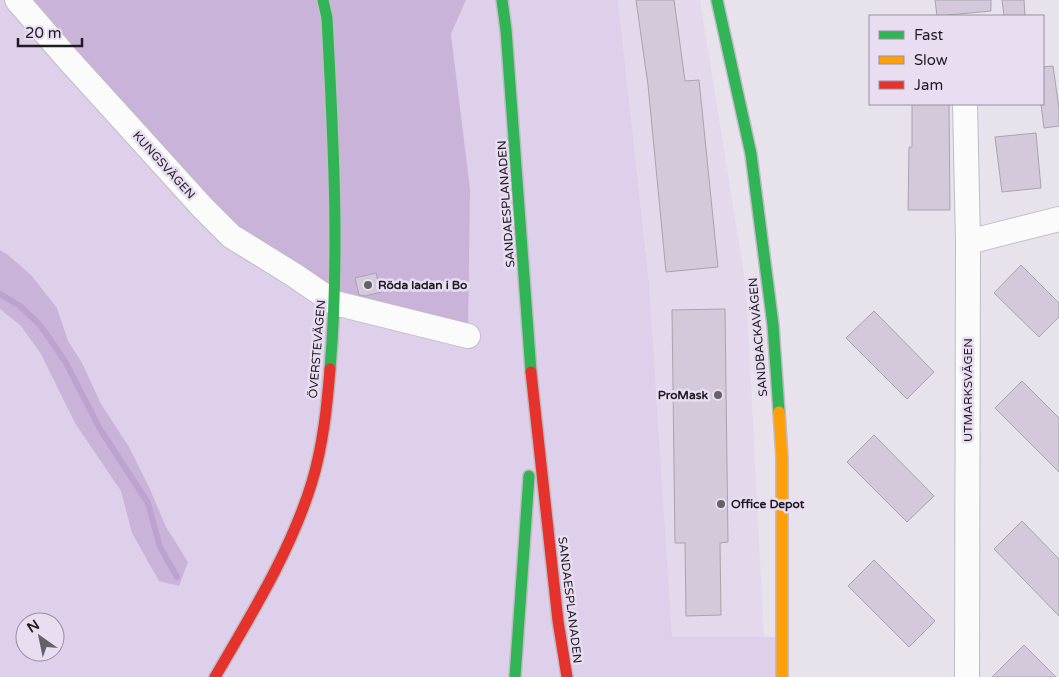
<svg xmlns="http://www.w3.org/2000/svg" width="1059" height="677" viewBox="0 0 1059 677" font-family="'Varela Round',sans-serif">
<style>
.built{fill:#e3d8ec}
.green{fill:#ded0ea;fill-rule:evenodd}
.forest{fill:#c9b3d8}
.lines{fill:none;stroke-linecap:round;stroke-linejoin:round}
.stream{stroke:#bca2ce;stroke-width:6}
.building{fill:#d3c9da;stroke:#a8a3ac}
.street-casing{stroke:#c0bcc4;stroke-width:26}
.fast-casing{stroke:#c0bcc4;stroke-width:14}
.slow-casing{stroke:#c0bcc4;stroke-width:14}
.jam-casing{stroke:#c0bcc4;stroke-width:14}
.street{stroke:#fcfbfc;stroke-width:24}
.fast{stroke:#30b455;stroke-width:11}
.slow{stroke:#ff9f0a;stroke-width:11}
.jam{stroke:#e5322d;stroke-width:11}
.poi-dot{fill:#656169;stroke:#e9ddf2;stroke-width:2}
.labels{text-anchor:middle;stroke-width:5;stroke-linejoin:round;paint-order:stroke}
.street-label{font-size:12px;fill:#1f1b22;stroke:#e9ddf2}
.poi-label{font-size:12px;font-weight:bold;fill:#1f1b22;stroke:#e9ddf2;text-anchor:start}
</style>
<rect width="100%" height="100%" fill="#e8e2ed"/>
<!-- built -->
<path class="built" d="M618 0H700L746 287 764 638H672L649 282Z"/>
<!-- green -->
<path class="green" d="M0 0H17L470 188 451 34 466 0H618L649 282 672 637H782V677H0ZM25 622H55V652H25Z"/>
<!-- forest -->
<path class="forest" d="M17 0H466L451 34 470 188 468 336 335 303 231 236Z
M0 250 8 255 31 275 57 308 68 341 82 363 101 404 129 447 149 487 166 527 188 562 179 586 159 581 132 533 121 491 75 423 41 354 21 326 0 309Z"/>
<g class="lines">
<!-- stream -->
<path class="stream" d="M0 294 20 306 40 325 65 361 100 429 148 503 160 547 177 577"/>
</g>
<!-- building -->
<path class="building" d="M636 0H674L685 81 699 80 718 267 666 272 648 85Z
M935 0H991V11L937 16Z
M1002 0H1024L1025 16H1004Z
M1053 66 1059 108V126L1044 128 1041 104H1043V67Z
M912 104H949L950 210H908L909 147H912Z
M1036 133 1041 188 1002 192 995 137Z
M1021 265 1059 303V317L1039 337 994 293Z
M376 273 381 292 365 296 359 295 355 278Z
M725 309 728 542 720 543 721 615 686 616 685 543H675L672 310Z
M874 311 934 372 907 399 846 338Z
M1022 381 1059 418V472L995 408Z
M874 435 934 496 907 522 847 462Z
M1022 521 1059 559V616L994 549Z
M874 560 935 621 909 647 848 586Z
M1024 645 1056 677H992Z"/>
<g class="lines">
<defs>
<path id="street" d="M17 0 67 58 203 208 231 236 294 275 335 303 468 336
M965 104 968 242 967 677
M968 242 1059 219"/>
<path id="fast" d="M323 0 327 18C333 135 340 252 330 369
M502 0 506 30 531 372
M717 0 751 154 773 325 779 412
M515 677 529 476"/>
<path id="slow" d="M779 412 782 458V677"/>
<path id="jam" d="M531 372 558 621 567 677
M215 677C251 615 291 551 312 482 323 445 327 407 330 369"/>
</defs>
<!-- street casing -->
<use href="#street" class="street-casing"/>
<!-- fast casing -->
<use href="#fast" class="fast-casing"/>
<!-- slow casing -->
<use href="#slow" class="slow-casing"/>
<!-- jam casing -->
<use href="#jam" class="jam-casing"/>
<!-- street -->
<use href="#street" class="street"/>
<!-- fast -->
<use href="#fast" class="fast"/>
<!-- slow -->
<use href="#slow" class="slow"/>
<!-- jam -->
<use href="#jam" class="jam"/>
</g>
<!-- markers -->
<g class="poi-dot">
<circle cx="368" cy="285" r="5"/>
<circle cx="718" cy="395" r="5"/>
<circle cx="721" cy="504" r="5"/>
</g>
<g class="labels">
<!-- street labels -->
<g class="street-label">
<text transform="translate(164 165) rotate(48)" y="4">KUNGSVÄGEN</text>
<text transform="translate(506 204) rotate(-94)" y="4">SANDAESPLANADEN</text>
<text transform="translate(758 337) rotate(-95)" y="4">SANDBACKAVÄGEN</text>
<text transform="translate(317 349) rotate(-85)" y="4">ÖVERSTEVÄGEN</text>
<text transform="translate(968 390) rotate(-90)" y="4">UTMARKSVÄGEN</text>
<text transform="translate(570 600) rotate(83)" y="4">SANDAESPLANADEN</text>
</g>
<!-- poi labels -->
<g class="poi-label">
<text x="378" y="289">Röda ladan i Bo</text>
<text x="708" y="399" text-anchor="end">ProMask</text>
<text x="731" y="508">Office Depot</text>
</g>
</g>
<!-- legend -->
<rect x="869" y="15" width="175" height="90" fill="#e9ddf2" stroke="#988f9f"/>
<rect x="879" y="31" width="25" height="8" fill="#30b455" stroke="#988f9f"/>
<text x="914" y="40" font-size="15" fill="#1f1b22">Fast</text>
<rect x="879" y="56" width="25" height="8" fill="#ff9f0a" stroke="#988f9f"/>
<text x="914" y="65" font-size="15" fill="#1f1b22">Slow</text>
<rect x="879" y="81" width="25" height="8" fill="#e5322d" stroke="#988f9f"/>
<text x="914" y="90" font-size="15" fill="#1f1b22">Jam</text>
<!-- north arrow -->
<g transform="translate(40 637) rotate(327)"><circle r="24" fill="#e9ddf2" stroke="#988f9f"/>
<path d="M0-4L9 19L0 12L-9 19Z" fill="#656169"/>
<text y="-8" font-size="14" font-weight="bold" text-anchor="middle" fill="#1f1b22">N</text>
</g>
<!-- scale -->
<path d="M18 38v8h64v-8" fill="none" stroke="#1f1b22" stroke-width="2.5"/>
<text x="25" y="38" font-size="15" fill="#1f1b22" stroke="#e9ddf2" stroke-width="4" paint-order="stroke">20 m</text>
</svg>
